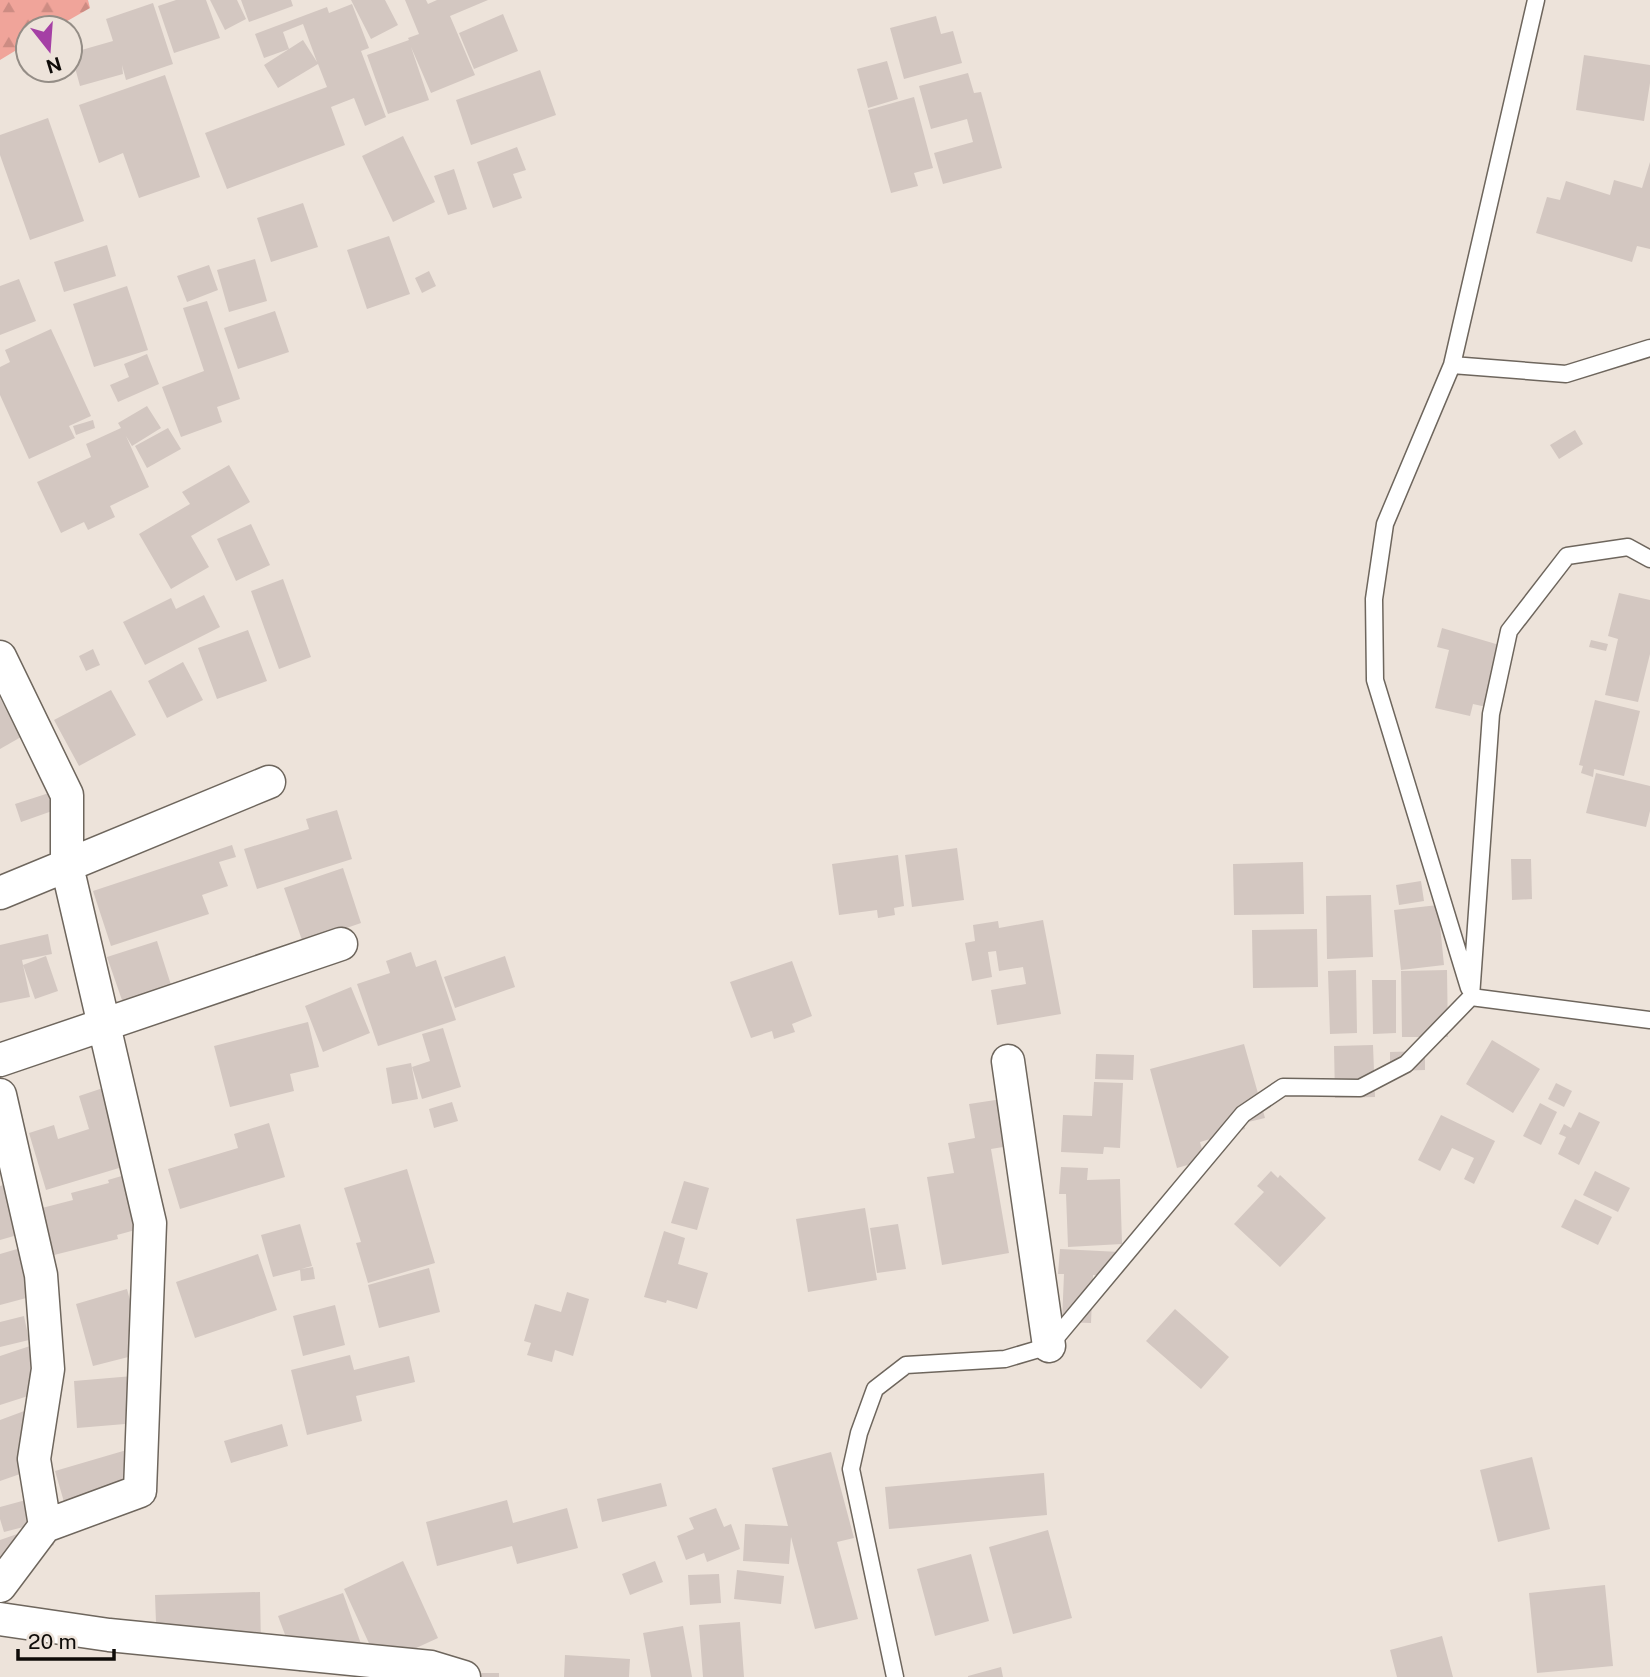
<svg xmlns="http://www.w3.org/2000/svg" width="1650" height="1677" viewBox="0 0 1650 1677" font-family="'Public Sans',sans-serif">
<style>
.forest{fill:url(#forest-firs)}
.building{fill:#d3c7c1}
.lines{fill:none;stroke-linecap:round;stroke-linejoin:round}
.lane-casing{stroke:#6e665d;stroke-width:19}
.street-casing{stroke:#6e665d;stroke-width:35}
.lane{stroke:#fff;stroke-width:16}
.street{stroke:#fff;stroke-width:32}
</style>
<defs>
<pattern id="forest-firs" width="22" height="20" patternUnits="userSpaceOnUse" patternTransform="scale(1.75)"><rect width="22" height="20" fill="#f0a49a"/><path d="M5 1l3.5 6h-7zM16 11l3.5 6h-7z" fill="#cd8c83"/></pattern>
</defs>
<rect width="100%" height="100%" fill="#ede3da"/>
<!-- forest -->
<path class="forest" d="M0 0H88L90 8 55 28H28V43L0 60Z"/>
<!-- building -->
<path class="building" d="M176 0H206L220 38 174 53 158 6Z
M210 0H237L246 19 225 30Z
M241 0H291L293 6 249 22Z
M351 0H385L398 25 371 39Z
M405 0H426L428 4 437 0H488L450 16 475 75 431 93 411 47 429 100 388 114 367 55 409 40 408 38 419 34Z
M153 3 173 64 126 80 122 65 123 74 80 86 71 53 113 41 106 19Z
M352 4 369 48 361 51 386 117 365 126 354 98 331 107 345 145 227 189 205 133 327 87 318 64 278 88 264 65 303 40 317 62 303 24 283 32 289 49 264 58 255 34 327 7 329 13Z
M503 14 518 51 474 69 459 33Z
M936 16 941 34 953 31 962 63 904 79 890 28Z
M1584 55 1650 65V83L1644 121 1576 110Z
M887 61 898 99 868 108 857 69Z
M540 70 556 115 471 145 456 100Z
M968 73 974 93 981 92 1002 168 943 184 934 153 973 142 967 119 931 129 919 86Z
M165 75 200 177 139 198 123 153 99 163 79 105Z
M914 97 933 168 914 173 918 186 891 193 868 110Z
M48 118 84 221 30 240 0 155V135Z
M403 136 435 202 393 222 362 156Z
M517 147 526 170 513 174 522 198 493 208 477 162Z
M1650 162V249L1637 246 1632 262 1536 233 1547 197 1560 200 1566 181 1610 195 1614 180 1642 188Z
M454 169 467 209 448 215 434 176Z
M303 203 318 247 271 262 257 218Z
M389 236 410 294 367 309 347 250Z
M107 245 116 276 64 292 54 262Z
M255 259 267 301 229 312 217 270Z
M209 265 218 290 187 302 177 276Z
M429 271 436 286 422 293 415 278Z
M19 279 36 321 0 335V286Z
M127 286 148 350 94 367 73 304Z
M207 301 240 399 217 407 222 422 181 437 162 387 204 371 183 308Z
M275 311 289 352 238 369 224 328Z
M51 329 91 416 69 426 75 438 29 459 0 395V367L10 362 5 350Z
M147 354 159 384 118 402 110 385 129 377 124 364Z
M147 406 161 428 132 446 126 436 149 487 110 506 115 517 88 530 84 522 61 533 37 482 91 457 86 444 121 428 118 423Z
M93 420 95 428 76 435 73 426Z
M168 428 181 449 147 468 135 446Z
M1575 430 1583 444 1559 459 1550 445Z
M229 465 250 502 191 536 209 567 171 589 139 534 190 504 182 492Z
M251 524 270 565 236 581 217 539Z
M283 579 311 657 279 669 251 591Z
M1619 593 1650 600V654L1638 702 1605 695 1618 639 1608 636Z
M204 595 220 627 145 665 123 622 171 598 176 609Z
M1442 628 1506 647 1491 708 1473 704 1470 716 1435 708 1449 650 1437 647Z
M248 630 267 681 217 699 198 648Z
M1591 640 1608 644 1606 651 1589 647Z
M93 649 100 665 86 671 79 656Z
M183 662 203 700 167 718 148 681Z
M111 690 136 735 79 766 54 720Z
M0 698 21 737 0 749Z
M1595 700 1640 711 1624 776 1594 769 1593 777 1581 773 1583 766 1579 765Z
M1596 773 1650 786V811L1646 827 1586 813Z
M49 793 55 810 21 822 15 804Z
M337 810 352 859 257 889 244 849 309 829 306 819Z
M232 845 236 857 219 862 228 886 202 895 209 914 111 946 93 891Z
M957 848 964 900 912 907 905 855Z
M898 855 904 906 894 908 895 915 878 918 877 910 839 915 832 864Z
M1511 859H1531L1532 899 1512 900Z
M1303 862 1304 914 1234 915 1233 864Z
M343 868 361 923 303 943 284 888Z
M1421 881 1424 901 1399 905 1396 885Z
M1371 895 1373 957 1327 959 1326 896Z
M1438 905 1444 965 1401 970 1394 910Z
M1043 920 1061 1014 997 1025 991 990 1026 984 1023 967 999 971 996 951 988 952 992 977 972 981 965 943 975 941 973 925 998 921 999 928Z
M1317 929 1318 987 1253 988 1252 930Z
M48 934 52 954 22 960 23 965 46 956 58 991 35 999 23 965 30 997 0 1003V945Z
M157 941 172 988 123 1003 107 957Z
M411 952 416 967 436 960 456 1020 378 1046 357 984 390 973 386 961Z
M505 956 515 987 455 1008 444 977Z
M792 961 812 1016 792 1024 795 1032 774 1039 772 1031 751 1038 730 982Z
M1356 970 1357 1033 1330 1034 1328 971Z
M1447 970 1448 1037H1402L1401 971Z
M1372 980H1396V1033L1373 1034Z
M351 987 370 1033 323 1052 305 1006Z
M308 1022 319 1067 290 1074 294 1091 230 1107 214 1046Z
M443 1028 461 1087 422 1099 412 1067 430 1061 422 1034Z
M1492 1040 1540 1069 1513 1113 1466 1084Z
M1244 1044 1265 1118 1244 1123 1245 1129 1200 1142 1205 1160 1177 1168 1150 1069Z
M1373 1045 1375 1097 1335 1098 1334 1046Z
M1425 1051V1070L1390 1071V1052Z
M1096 1054 1134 1055 1133 1080 1095 1079Z
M411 1063 418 1099 392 1104 386 1068Z
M1094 1082 1123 1083 1120 1148 1104 1147 1103 1154 1061 1152 1063 1115 1092 1116Z
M1556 1083 1572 1091 1564 1107 1548 1099Z
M106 1087 129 1165 46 1190 29 1133 54 1125 58 1139 89 1129 79 1096Z
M1002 1099 1009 1146 991 1149 1009 1253 942 1265 927 1177 954 1173 948 1143 975 1138 969 1104Z
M452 1102 458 1121 434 1128 429 1109Z
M1540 1103 1557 1112 1541 1145 1523 1136Z
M1579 1112 1600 1122 1579 1165 1558 1154 1566 1137 1559 1134 1564 1124 1571 1128Z
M1441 1115 1495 1141 1474 1184 1464 1179 1474 1158 1452 1148 1440 1171 1418 1160Z
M269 1123 285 1177 180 1209 168 1169 238 1148 234 1134Z
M1061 1167 1088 1168 1087 1180 1120 1179 1122 1244 1068 1247 1066 1194H1059Z
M407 1169 435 1263 368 1283 356 1243 361 1242 344 1188Z
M1271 1171 1278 1178 1280 1175 1326 1218 1280 1267 1234 1224 1264 1192 1257 1186Z
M1595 1171 1630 1188 1618 1212 1583 1195Z
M125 1175 139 1229 117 1235 118 1239 54 1255 42 1208 73 1200 71 1193 109 1183 108 1180Z
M684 1181 709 1188 697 1230 671 1223Z
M8 1184 21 1234 0 1240V1186Z
M1575 1199 1612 1217 1598 1245 1561 1227Z
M865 1208 877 1280 808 1292 796 1219Z
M300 1224 312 1266 301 1269 313 1267 315 1279 301 1281 300 1270 273 1277 261 1235Z
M898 1224 906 1269 877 1273 870 1228Z
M664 1231 685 1238 678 1264 708 1273 697 1309 667 1300 666 1303 644 1297Z
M31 1245 45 1293 0 1305V1254Z
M1060 1249 1120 1252 1119 1276 1093 1275 1091 1323 1062 1322 1064 1274H1058Z
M258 1254 277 1310 195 1338 176 1282Z
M429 1268 440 1312 379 1328 368 1285Z
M127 1289 144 1353 93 1366 76 1304Z
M567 1292 589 1299 573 1356 555 1350 552 1362 527 1355 531 1343 524 1341 535 1304 561 1312Z
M335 1305 345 1345 303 1356 293 1316Z
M1175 1309 1229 1357 1201 1389 1146 1341Z
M24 1316 29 1340 0 1347V1322Z
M36 1344 50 1389 0 1405V1356Z
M350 1355 354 1370 409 1356 415 1382 356 1396 362 1421 307 1435 291 1370Z
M133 1376 137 1423 77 1428 74 1381Z
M27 1410 46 1465 0 1481V1420Z
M282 1424 288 1446 231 1463 224 1441Z
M130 1449 151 1503 71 1526 55 1471Z
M831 1452 854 1538 837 1542 858 1619 815 1629 791 1537 789 1564 743 1561 745 1524 788 1526 772 1468Z
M1532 1457 1550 1529 1498 1542 1480 1470Z
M1044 1473 1047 1515 889 1529 885 1487Z
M661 1483 667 1506 602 1522 597 1499Z
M37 1497 43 1522 4 1532 0 1519V1507Z
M507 1500 513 1523 567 1508 578 1548 517 1564 512 1546 437 1566 426 1522Z
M716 1508 724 1527 731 1524 740 1549 707 1562 704 1553 686 1560 677 1536 694 1529 689 1518Z
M46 1524 54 1545 0 1565V1540Z
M1048 1530 1072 1618 1013 1634 989 1547Z
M971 1554 989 1621 935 1636 917 1569Z
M403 1561 438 1638 379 1665 344 1589Z
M655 1561 663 1582 630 1595 622 1574Z
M737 1570 784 1576 781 1604 734 1599Z
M719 1574 721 1603 690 1605 688 1575Z
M1605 1585 1613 1666 1537 1673 1529 1593Z
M260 1592 261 1647 157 1650 155 1595Z
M343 1593 366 1658 333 1660 299 1672 278 1616Z
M740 1622 744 1677H703L699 1625Z
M683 1626 692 1677H651L643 1633Z
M1442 1636 1453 1677H1397L1390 1650Z
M565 1655 630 1659 629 1677H564Z
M1001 1667 1003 1677H968V1676Z
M464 1673H499V1677H464Z"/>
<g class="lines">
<defs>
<path id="lane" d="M1452 365 1566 374 1650 348
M1469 988 1375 680 1374 599 1385 524 1452 365 1536 0
M1471 997 1650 1020
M895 1677 851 1469 859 1433 875 1389 906 1365 1005 1359 1049 1346 1243 1114 1283 1087 1360 1088 1406 1064 1471 997 1491 714 1509 631 1567 556 1628 547 1650 559"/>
<path id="street" d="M0 657 67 795V866L150 1223 140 1491 45 1526 0 1586
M0 893 269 782
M0 1060 341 944
M1008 1061 1049 1346
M0 1095 41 1275 48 1369 34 1459 45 1526
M0 1619 109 1635 431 1667 464 1677"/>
</defs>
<!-- lane casing -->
<use href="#lane" class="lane-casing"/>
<!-- street casing -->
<use href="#street" class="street-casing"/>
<!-- lane -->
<use href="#lane" class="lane"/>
<!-- street -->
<use href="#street" class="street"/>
</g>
<!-- north arrow -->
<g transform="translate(49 49) rotate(163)"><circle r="33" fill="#ede3da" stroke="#948d86" stroke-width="2"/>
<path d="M0-5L12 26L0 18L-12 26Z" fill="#a540a5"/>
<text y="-10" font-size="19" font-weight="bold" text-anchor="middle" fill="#0f0c09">N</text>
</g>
<!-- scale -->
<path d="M18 1649v10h96v-10" fill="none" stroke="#0f0c09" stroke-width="3.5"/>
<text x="28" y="1649" font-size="21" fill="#0f0c09" stroke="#ede3da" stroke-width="5" paint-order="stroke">20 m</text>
</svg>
